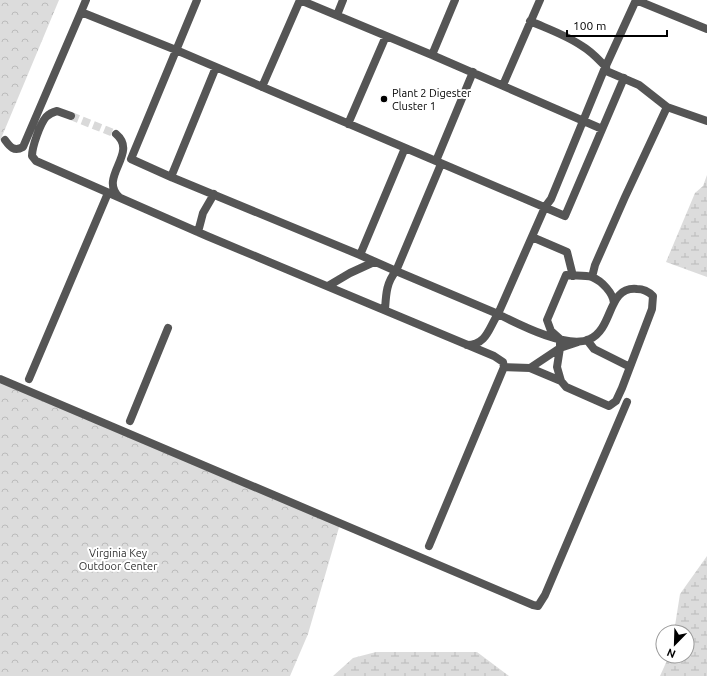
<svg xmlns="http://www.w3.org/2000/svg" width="707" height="676" viewBox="0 0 707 676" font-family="Ubuntu,sans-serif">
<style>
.forest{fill:url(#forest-crowns)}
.wetland{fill:url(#wetland-marsh)}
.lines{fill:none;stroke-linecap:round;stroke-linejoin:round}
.minor-tunnel{stroke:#d9d9d9;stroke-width:8;stroke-dasharray:8 4;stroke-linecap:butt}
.minor{stroke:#555;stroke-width:8}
.poi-dot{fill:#000;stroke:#fff;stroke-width:1.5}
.labels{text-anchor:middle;stroke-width:4;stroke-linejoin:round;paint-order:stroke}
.poi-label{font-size:11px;fill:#000;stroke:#fff;text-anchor:start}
.park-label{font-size:11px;fill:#333;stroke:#fff}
</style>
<defs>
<pattern id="forest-crowns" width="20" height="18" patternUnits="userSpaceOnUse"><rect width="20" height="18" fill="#dcdcdc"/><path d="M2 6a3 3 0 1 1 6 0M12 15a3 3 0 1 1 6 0" fill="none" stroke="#bbb"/></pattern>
<pattern id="wetland-marsh" width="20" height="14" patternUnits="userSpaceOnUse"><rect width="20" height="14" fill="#dcdcdc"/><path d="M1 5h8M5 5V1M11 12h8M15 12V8" fill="none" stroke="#bbb"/></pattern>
</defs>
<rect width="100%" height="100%" fill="#fff"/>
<!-- forest -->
<path class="forest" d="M0 0H59L0 141Z
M0 378 340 524 308 634 290 676H0Z"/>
<!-- wetland -->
<path class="wetland" d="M707 175V277L666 262 695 193 703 186Z
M707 556V676H660L669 656H687V632H674L680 594Z
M376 652H477L509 676H333L353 658Z"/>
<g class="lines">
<!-- minor-tunnel -->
<path class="minor-tunnel" d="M71 116 116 134"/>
<!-- minor -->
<path class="minor" d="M197 0 131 159 171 177 216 67
M300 0 432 55 602 129
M636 0 707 29
M81 12 86 0
M337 15 343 0
M530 21C548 29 566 35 582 46 591 51 598 59 606 67
M432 55 455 0
M604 70 639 85 667 107 707 121
M503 85 540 0
M262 87 300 0
M71 116 57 111C53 112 49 114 46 117 40 124 32 147 32 156L36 161 207 236 494 356 503 362 504 367 429 546
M348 124 386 36
M116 134C139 153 98 177 119 197
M5 140C10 147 14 152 23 147L81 12 176 50 565 216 624 78
M436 161 473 72
M171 177 360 255 405 148
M198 232 203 213 214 194
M532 237 567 252 573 276
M360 255 396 271 441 164
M592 277 595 265 625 197 667 107
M328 286 350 273 374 262
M385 310C386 295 386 283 396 271L498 314 545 207 551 199 604 70 636 0
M587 340 594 349 630 367
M467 345C487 345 489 327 498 314 518 324 568 350 590 339 614 328 607 286 637 289 643 289 648 291 653 296L652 309 622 388 616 401 609 406 566 387 561 381 557 367 560 348 578 342
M504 367 530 368 560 348V339L551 331 547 320 566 275C574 276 585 275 592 277 602 281 613 293 614 303
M530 368 561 381
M0 379 533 605 538 606 545 595 627 402
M29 379 108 193
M130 421 168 328"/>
</g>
<!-- markers -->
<circle class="poi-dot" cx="384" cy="99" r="4"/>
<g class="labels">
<!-- poi labels -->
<g class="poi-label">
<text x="392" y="97">Plant 2 Digester<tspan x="392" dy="13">Cluster 1</tspan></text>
</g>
<!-- park labels -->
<g class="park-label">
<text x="118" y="557">Virginia Key<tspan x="118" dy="13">Outdoor Center</tspan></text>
</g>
</g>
<!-- north arrow -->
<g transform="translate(675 644) rotate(203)"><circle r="19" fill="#ffffff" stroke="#999999"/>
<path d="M0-3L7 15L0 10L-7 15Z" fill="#000000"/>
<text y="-6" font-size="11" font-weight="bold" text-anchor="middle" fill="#000000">N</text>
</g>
<!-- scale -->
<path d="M567 30v6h100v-6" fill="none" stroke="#000000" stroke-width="2"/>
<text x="573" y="30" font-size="12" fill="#000000" stroke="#ffffff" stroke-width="3" paint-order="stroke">100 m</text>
</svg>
